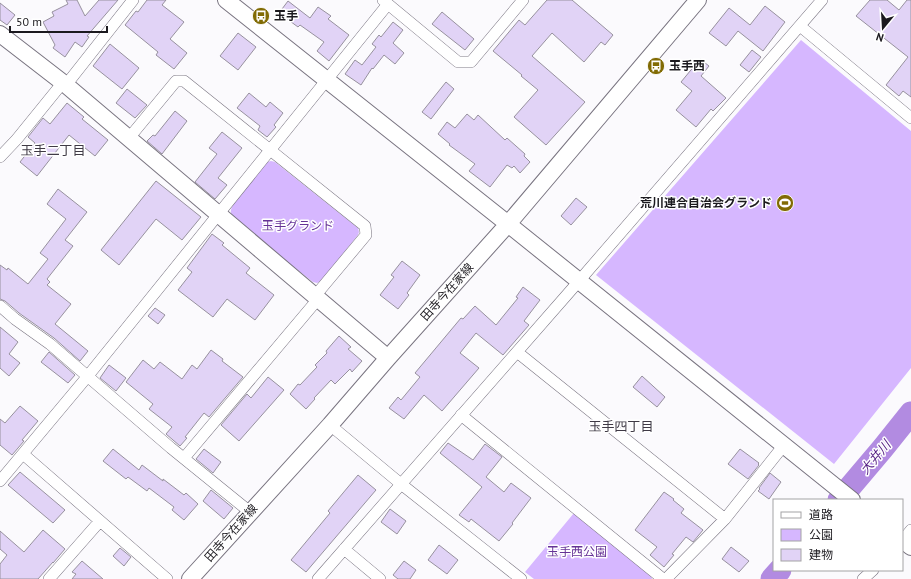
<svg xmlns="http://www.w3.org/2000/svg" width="911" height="579" viewBox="0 0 911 579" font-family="'PT Sans','Noto Sans JP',sans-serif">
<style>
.green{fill:#d6b7ff}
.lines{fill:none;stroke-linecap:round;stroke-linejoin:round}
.river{stroke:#b28be1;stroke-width:23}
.building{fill:#e1d3f6;stroke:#97919e}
.street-casing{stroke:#797480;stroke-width:12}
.secondary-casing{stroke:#797480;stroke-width:18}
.street{stroke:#fff;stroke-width:11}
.secondary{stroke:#fff;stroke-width:16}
.labels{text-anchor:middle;stroke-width:3;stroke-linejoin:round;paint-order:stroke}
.poi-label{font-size:12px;font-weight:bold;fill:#1b191e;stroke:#fff;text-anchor:start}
.park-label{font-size:12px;fill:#653296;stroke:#fff}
.street-label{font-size:12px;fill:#1b191e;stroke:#fff}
.neighbourhood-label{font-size:13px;fill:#3f3a45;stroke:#fff}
.water-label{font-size:13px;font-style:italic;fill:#541e82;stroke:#fff}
</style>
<rect width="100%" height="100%" fill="#fbfafd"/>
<!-- green -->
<path class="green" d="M801 40 911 131V368L834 464 596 275Z
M271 161 275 162 358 228 359 232 358 235 321 281 317 283 313 282 236 222C230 214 229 212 234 203L267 162Z
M574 513 651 576 652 579H534L525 572Z"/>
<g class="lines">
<!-- river -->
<path class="river" d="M839 500 883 448 911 413
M772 579 780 570"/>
</g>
<!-- building -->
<path class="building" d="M66 0H77L85 16 99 0H118L87 36 89 37 82 47 75 42 65 57 53 48 55 45 43 22 54 16 52 12 68 4Z
M147 0H166L162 5 184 22 170 39 187 53 174 69 156 55 158 52 125 25 136 11 138 12Z
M547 0H572L613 35 605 45 601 42 584 62 552 33 532 56 585 102 546 145 514 117 538 90 521 76 522 75 493 51 519 20 525 25Z
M870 0H887L899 10 907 0H911V97L903 91 899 96 886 85 908 57 856 16Z
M288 1 310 18 318 7 331 16 328 19 349 35 329 61 317 51 324 42 300 25 298 27 279 13Z
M0 3 15 15 7 25 0 20Z
M765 6 785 22 763 51 738 31 726 46 709 33 729 8 750 25Z
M442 12 474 39 465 50 432 24Z
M393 22 403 30 393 43 404 53 395 64 384 55 373 69 372 68 361 85 345 74 355 60 362 65 376 47 372 44 379 35 381 37Z
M238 33 256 47 238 70 220 56Z
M110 44 139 68 122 89 93 66Z
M752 50 761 57 749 72 740 65Z
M700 59 709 66 701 76 726 98 713 111 711 109 696 127 676 110 692 91 681 82Z
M446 82 454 89 431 119 422 112Z
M127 89 147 105 135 118 116 103Z
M249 93 266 107 270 102 283 113 274 125 276 127 267 137 258 130 260 126 237 108Z
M67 103 84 117 82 119 108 140 95 156 69 135 37 176 20 162 35 143 28 137 43 118 50 124Z
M175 111 187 121 162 154 147 141 153 135 155 136Z
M467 114 474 120 478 115 505 140 507 138 525 154 524 156 530 162 520 173 514 166 512 168 507 165 490 187 469 171 475 164 449 145 450 144 438 134 447 122 455 128Z
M222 132 242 148 218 178 227 185 215 199 195 182 217 154 209 148Z
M156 181 201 217 182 240 156 219 119 265 101 250Z
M58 189 87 212 65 240 73 246 47 279 50 282 47 285 71 304 55 324 88 351 80 361 54 338 19 313 5 301 0 299V265L7 270 8 268 28 284 48 259 40 253 66 219 47 204Z
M576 198 587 207 571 225 561 216Z
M212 234 224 243 222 245 250 268 246 273 274 295 255 320 227 299 213 317 178 290 192 272 187 268Z
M402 261 420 275 407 293 409 295 398 309 380 295 394 277 391 275Z
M523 287 540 300 524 321 529 325 503 355 476 333 460 353 479 368 442 411 424 395 404 419 389 408 398 397 401 400 420 377 415 373 461 318 463 319 475 306 496 325 518 298 516 297Z
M155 308 165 315 158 324 148 316Z
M0 327 18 342 9 354 20 363 9 376 0 368Z
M339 336 351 347 348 349 362 361 352 372 350 369 335 384 331 380 314 398 315 399 306 409 290 394 298 384 300 385 317 367 315 365 327 353 326 351Z
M211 350 223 359 222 361 243 377 209 417 204 413 185 437 187 438 180 446 166 434 172 427 149 409 153 404 126 382 143 360 154 369 160 362 182 379 192 365 197 369Z
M49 352 75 375 68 383 41 362Z
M109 365 126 378 116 391 100 378Z
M642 376 665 397 657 407 633 387Z
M268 377 284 390 239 441 221 425 247 394 251 398Z
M20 406 38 421 22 440 24 441 12 455 0 445V419L5 423Z
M448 443 473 460 485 444 502 457 486 477 504 492 511 483 531 498 512 523 513 524 499 541 471 519 469 522 459 515 482 487 440 453Z
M113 449 139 470 142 465 163 481V479L184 495 186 493 198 504 184 520 172 510 174 507 149 488 147 491 128 477 126 479 103 461Z
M204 449 221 462 213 473 196 459Z
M740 449 759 463 758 464 759 465 748 479 728 464Z
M20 472 65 510 53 523 8 485Z
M770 473 781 482 769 499 758 491 760 489 759 488Z
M358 475 376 490 306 572 291 560 330 513 328 511Z
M211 490 233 508 224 519 203 501Z
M664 492 674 499 673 500 684 509 681 513 703 530 693 542 686 537 672 554 674 555 664 567 650 555 657 547 635 530Z
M390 509 406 521 397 534 381 522Z
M43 530 65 549 53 563V562L38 579H0V564L7 555 0 549V531L24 552Z
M439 545 458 560 447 574 428 560Z
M731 547 749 561 739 572 722 559Z
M120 548 131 557 124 566 113 556Z
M82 561 103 579H72L76 574 72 572Z
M404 561 416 570 410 579H398L393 575Z"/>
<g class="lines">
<defs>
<path id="street" d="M383 0 458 62H471L523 0
M800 26 911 118
M129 138 176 81H184L365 226 366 235 315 296
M0 157 17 139 60 86 66 85 133 0
M0 306 15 319 50 344 171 448 250 512
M517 352 725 519
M461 415 663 579
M330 425 401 484 521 579
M23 454 167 579
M184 458 318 299
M0 481 87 377 388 4
M902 541 911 530
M344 549 380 579
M49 579 100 521
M318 579 579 281 822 0
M666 579 725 519 784 445
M863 579 873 570"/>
<path id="secondary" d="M226 0 508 224 852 500
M0 34 66 85 388 358
M902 540 911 547
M190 579 330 425 388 358 508 224 698 0"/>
</defs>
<!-- street casing -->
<use href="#street" class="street-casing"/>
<!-- secondary casing -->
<use href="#secondary" class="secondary-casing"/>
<!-- street -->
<use href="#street" class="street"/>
<!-- secondary -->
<use href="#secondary" class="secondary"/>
</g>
<!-- icons -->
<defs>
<symbol id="bus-disc" viewBox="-11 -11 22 22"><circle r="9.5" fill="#816b04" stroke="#fff"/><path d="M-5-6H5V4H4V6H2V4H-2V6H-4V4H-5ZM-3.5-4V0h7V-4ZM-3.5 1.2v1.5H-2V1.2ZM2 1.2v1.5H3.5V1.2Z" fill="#fff"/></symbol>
<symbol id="stadium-disc" viewBox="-11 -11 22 22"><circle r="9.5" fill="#816b04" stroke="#fff"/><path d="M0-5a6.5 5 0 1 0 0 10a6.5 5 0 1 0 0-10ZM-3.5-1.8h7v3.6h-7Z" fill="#fff"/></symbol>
</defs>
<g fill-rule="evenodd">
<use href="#bus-disc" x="251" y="6" width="20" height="20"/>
<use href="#bus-disc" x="646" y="56" width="20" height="20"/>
<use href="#stadium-disc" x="775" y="193" width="20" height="20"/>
</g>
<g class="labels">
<!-- poi labels -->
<g class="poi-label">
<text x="274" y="20">玉手</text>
<text x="669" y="70">玉手西</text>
<text x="772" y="207" text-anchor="end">荒川連合自治会グランド</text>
</g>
<!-- park labels -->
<g class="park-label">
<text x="298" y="230">玉手グランド</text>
<text x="577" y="556">玉手西公園</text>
</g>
<!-- street labels -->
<g class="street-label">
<text transform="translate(447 292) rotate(-48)" y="4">田寺今在家線</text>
<text transform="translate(231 533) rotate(-48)" y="4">田寺今在家線</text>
</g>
<!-- neighbourhood labels -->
<g class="neighbourhood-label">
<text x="53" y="155">玉手二丁目</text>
<text x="621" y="431">玉手四丁目</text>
</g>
<!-- water labels -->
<g class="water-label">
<text transform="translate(875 457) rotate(-50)" y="5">大井川</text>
</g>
</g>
<!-- legend -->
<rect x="773" y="499" width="130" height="72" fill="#ffffff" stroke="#a4a3a5"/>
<rect x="781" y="512" width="20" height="6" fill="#ffffff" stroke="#a4a3a5"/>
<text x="809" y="519" font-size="12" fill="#1b191e">道路</text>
<rect x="781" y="529" width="20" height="12" fill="#d6b7ff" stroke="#a4a3a5"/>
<text x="809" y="539" font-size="12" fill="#1b191e">公園</text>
<rect x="781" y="549" width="20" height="12" fill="#e1d3f6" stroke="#a4a3a5"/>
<text x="809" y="559" font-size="12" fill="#1b191e">建物</text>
<!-- north arrow -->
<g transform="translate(883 28) rotate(198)" stroke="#ffffff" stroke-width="3" paint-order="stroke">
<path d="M0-3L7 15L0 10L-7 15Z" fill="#1b191e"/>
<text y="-6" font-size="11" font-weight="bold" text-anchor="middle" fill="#1b191e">N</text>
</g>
<!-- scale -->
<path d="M10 26v6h97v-6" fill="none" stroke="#1b191e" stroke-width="2"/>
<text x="16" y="26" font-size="12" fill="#1b191e" stroke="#ffffff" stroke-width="3" paint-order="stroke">50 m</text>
</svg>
